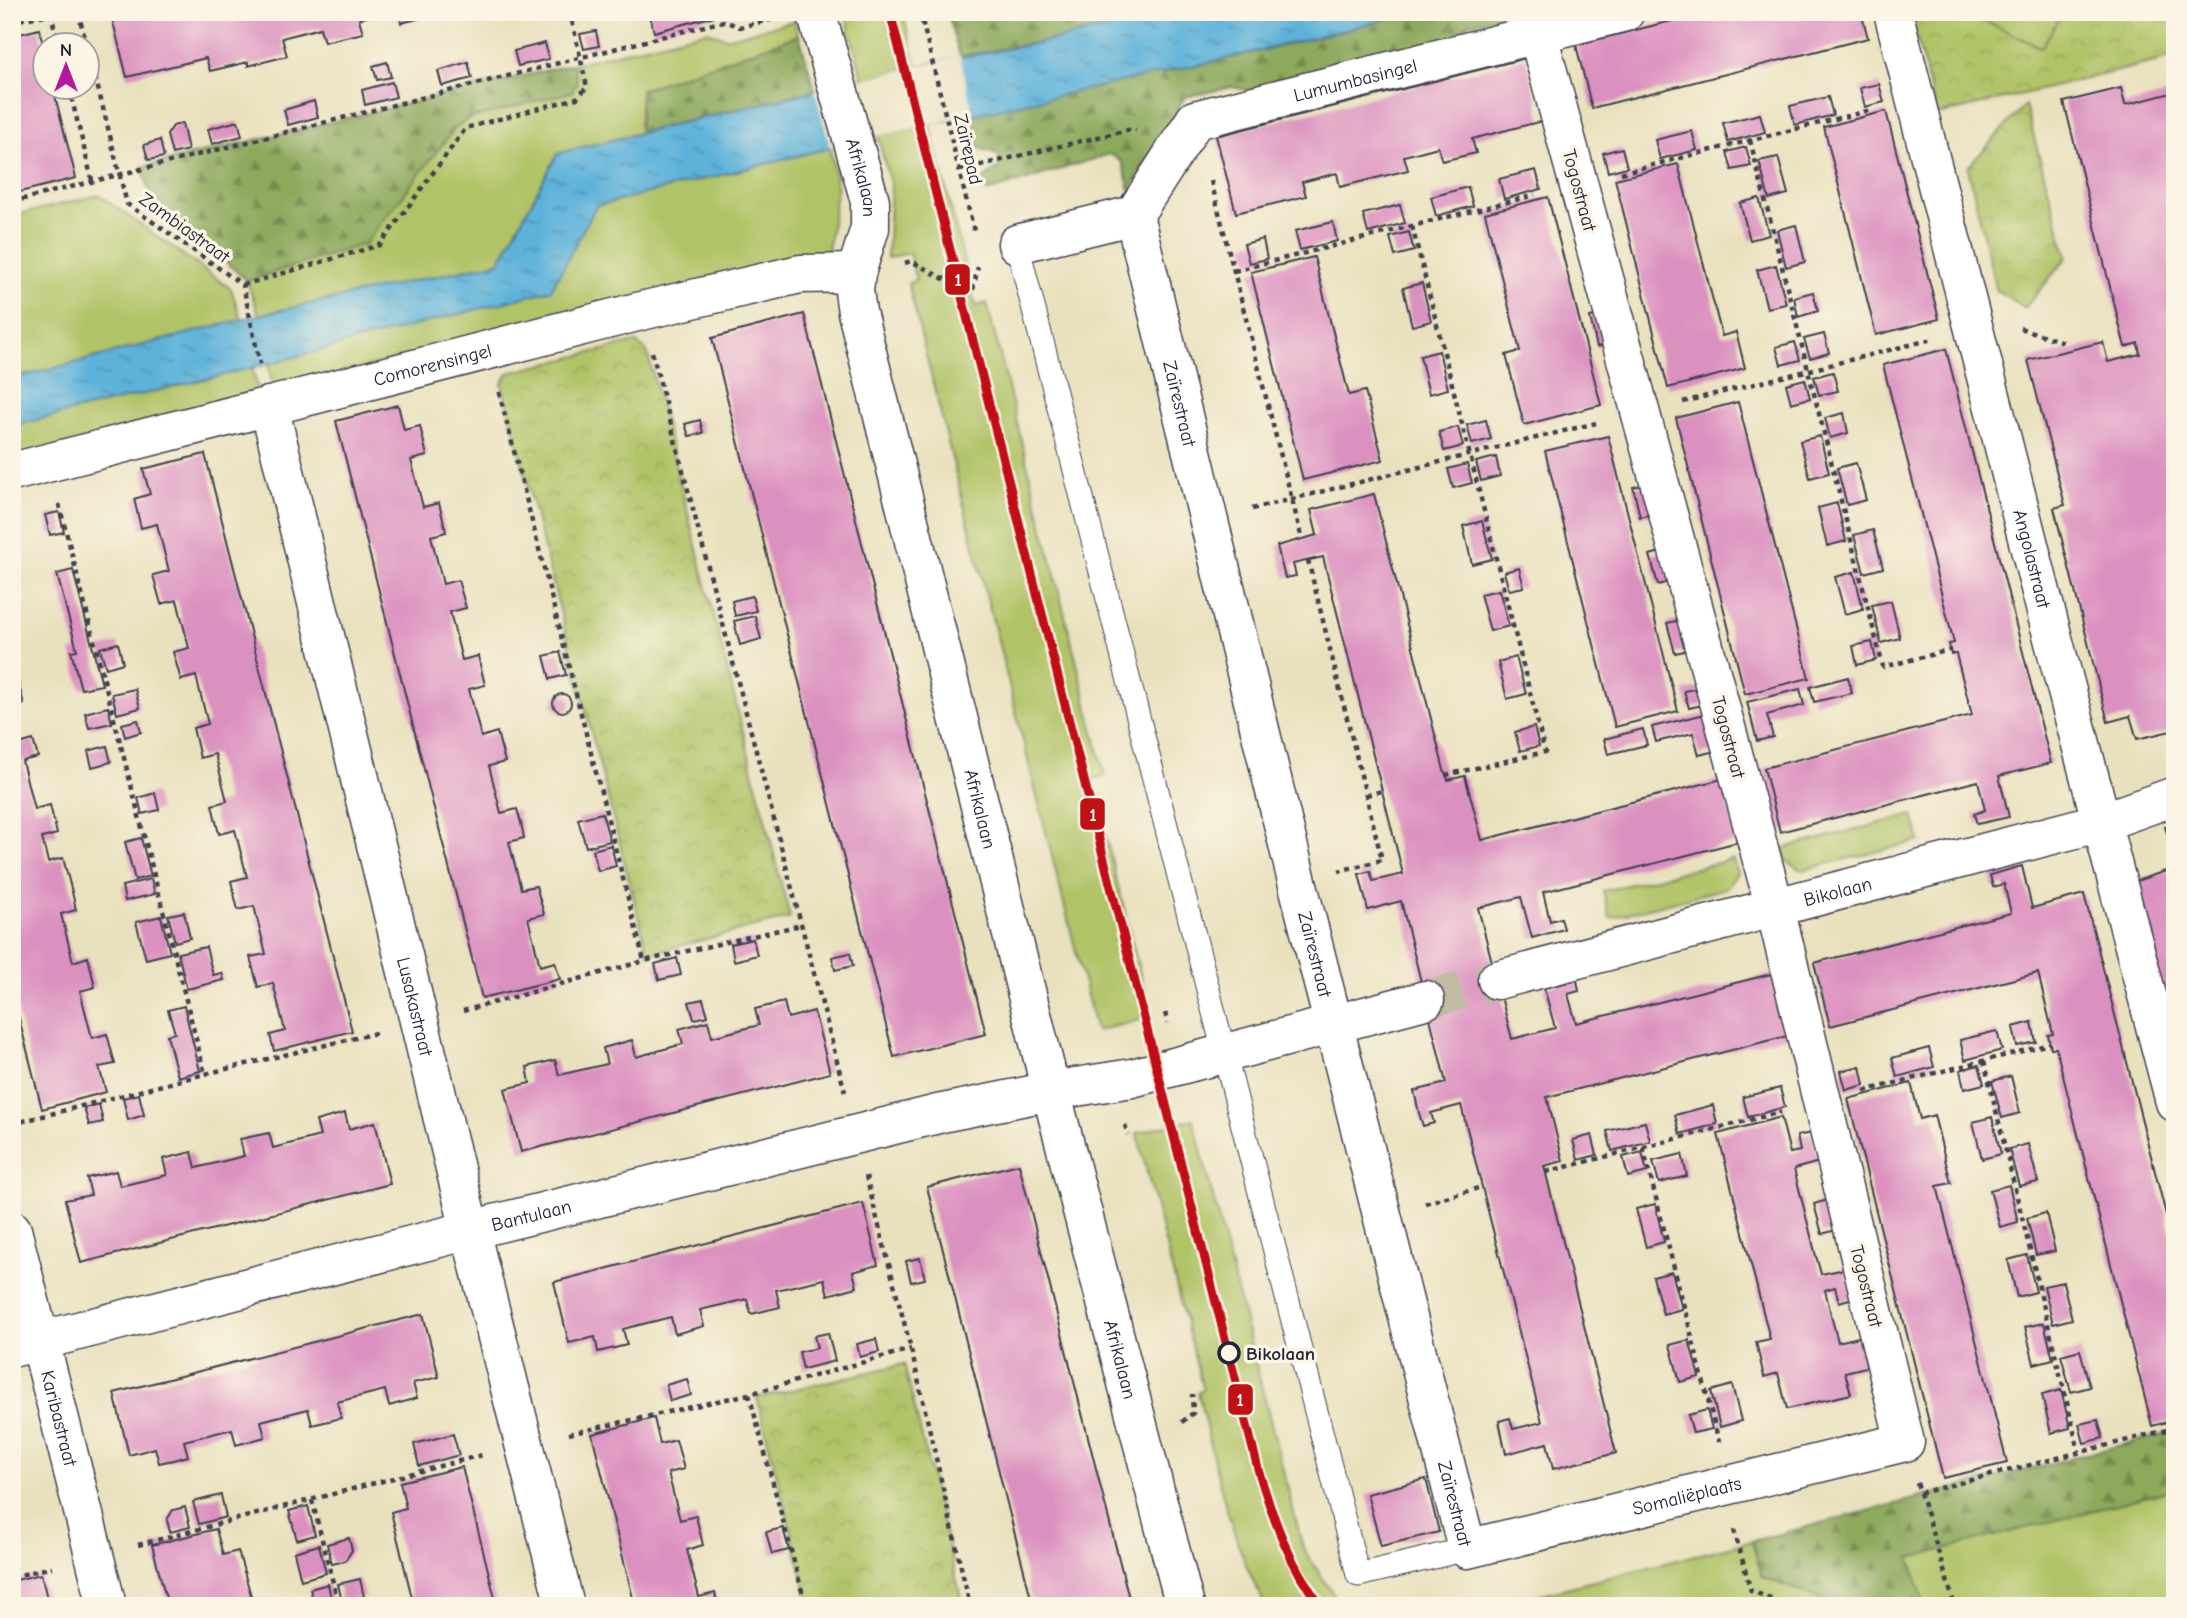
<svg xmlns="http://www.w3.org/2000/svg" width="2187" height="1618" viewBox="0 0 2187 1618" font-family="'Comic Neue',sans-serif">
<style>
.green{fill:#b0c366;stroke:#697250;stroke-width:2}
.forest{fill:url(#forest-firs);stroke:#57664b;stroke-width:2}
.park{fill:url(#park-crowns);stroke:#697250;stroke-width:2}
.water{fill:url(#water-ripples);stroke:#406a8a;stroke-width:2}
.pier{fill:#e9e1be}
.building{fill:#db91c0}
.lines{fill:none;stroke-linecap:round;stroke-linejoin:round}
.street-tunnel{stroke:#c1bba4;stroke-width:38;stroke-dasharray:38 19;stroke-linecap:butt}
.lane-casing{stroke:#403f4f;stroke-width:25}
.street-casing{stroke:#403f4f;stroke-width:41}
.path{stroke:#403f4f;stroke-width:4.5;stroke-dasharray:5 5;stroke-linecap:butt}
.lane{stroke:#fff;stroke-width:23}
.street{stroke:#fff;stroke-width:38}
.tram-1-casing{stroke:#fcf5e5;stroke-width:14}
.tram-1{stroke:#c01115;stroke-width:9}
.stop-dot{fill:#fcf5e5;stroke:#22223b;stroke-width:3.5}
.labels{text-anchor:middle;stroke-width:7;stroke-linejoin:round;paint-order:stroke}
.street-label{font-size:19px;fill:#22223b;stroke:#fcf5e5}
.stop-label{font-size:19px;font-weight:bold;fill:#22223b;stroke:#fcf5e5;text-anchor:start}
.line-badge{stroke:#fcf5e5;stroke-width:2.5}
.badge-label{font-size:19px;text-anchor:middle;font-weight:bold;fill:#fff}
</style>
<defs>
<pattern id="forest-firs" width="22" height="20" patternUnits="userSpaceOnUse" patternTransform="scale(1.75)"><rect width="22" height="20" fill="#8ca95b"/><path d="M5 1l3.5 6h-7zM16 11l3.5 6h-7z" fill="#72894c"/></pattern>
<pattern id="park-crowns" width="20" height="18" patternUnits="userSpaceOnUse" patternTransform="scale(1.75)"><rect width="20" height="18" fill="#b0c366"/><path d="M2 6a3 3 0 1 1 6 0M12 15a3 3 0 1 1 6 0" fill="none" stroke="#97a759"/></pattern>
<pattern id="water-ripples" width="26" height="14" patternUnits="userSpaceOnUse" patternTransform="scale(1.75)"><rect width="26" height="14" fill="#5db2da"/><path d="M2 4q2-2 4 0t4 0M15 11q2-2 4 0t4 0" fill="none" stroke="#4c90b2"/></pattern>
</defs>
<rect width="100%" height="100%" fill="#fcf5e5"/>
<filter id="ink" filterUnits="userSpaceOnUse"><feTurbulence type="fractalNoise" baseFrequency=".0143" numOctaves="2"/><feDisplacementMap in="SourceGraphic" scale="14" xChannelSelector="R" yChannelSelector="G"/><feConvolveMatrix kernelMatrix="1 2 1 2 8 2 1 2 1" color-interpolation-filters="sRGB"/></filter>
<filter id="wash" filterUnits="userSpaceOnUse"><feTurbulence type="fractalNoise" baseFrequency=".00686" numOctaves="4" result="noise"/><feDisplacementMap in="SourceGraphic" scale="28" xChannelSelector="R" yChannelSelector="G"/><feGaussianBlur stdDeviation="1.57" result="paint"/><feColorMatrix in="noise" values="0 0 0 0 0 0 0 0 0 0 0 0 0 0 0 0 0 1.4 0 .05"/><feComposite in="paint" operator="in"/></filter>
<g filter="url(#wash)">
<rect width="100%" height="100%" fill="#e9e1be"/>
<!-- green -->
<path class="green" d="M845 12H903L972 294 976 306 987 303 1105 776 1091 779 1151 1017 1096 1031 908 283 916 280 909 253 887 258 891 186Z
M1966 12H2063L2042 48Z
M794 21 799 35 641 90 639 133 558 153 499 262 259 315 247 281 365 243 456 127 468 119 577 82 573 64 707 31 726 38Z
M830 148 837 186 828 252 274 390 268 364 550 290 595 206Z
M99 195 231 289 242 321 12 379V216Z
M252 367 259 395 12 459V426Z
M1913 815 1920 841 1802 870 1786 861 1784 848Z
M1733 859 1737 873 1727 888 1610 918 1603 891Z
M1193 1119 1303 1548 1335 1597 1342 1606H1266C1229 1539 1215 1465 1198 1392L1203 1390 1137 1133Z
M2175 1489V1606H1925L1909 1558Z
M1752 1541 1762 1577 1839 1606H1495Z"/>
<!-- forest -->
<path class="forest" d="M947 12H1182L1049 41 960 56Z
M1414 12H1519L1468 24 1453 41 1258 92 1232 87 1185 97 1130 190 1122 162 1110 154 987 192 983 179 1000 166 998 154 979 148 967 115 1260 51Z
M799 35 815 90 639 133 641 90Z
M573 64 577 82 572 92 468 119 456 127 365 244 247 281 150 195 142 167Z
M2175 1431V1489L1910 1558 1925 1606H1839L1762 1577 1752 1541Z"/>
<!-- park -->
<path class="park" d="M1910 12H1966L2041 48 2063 12H2175V57L1937 115Z
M2025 105 2067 257 2025 308 1996 290 1968 167Z
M635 342 647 351 790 918 648 954 502 384 508 373Z
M904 1364 963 1606H810L757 1398Z"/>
<!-- water -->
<path class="water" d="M1182 12H1414L1260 51 894 132 596 206 551 290 268 364 12 426V379L259 315 499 262 558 153 934 62 1049 41Z"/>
<!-- pier -->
<path class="pier" d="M960 56 973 114 830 148 815 90Z"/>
<g id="blocks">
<!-- building -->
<path class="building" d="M116 12H380L381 13 359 19 363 33 324 42 320 28 282 38 287 56 248 66V62L210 71 206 58 127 77 111 14Z
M399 12H441V13L401 23Z
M649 12H717L718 15 654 32Z
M1707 12H1861L1868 38 1592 108 1576 45Z
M39 29 46 56V88H53L76 178 12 194V36Z
M596 31 599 46 584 49 580 34Z
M545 43 549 59 518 66 514 51Z
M1526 58 1542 121 1472 139 1476 153 1442 161 1438 147 1404 156 1408 170 1340 187 1337 173 1302 182 1306 196 1236 213 1216 136Z
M387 62 391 77 377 80 373 66Z
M468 62 472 78 442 86 438 71Z
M392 82 396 97 365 105 362 90Z
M1879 84 1884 102 1865 107 1860 88Z
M2121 88 2125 105 2175 92V730L2137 739 2130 716 2108 722 2054 508 2065 505 2028 360 2103 342 2108 362 2140 354 2138 343 2125 347 2064 102Z
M1828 97 1833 115 1795 125 1790 106Z
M314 101 318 117 288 125 284 110Z
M1886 111 1939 319 1876 335 1824 127Z
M1760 114 1765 132 1728 142 1723 123Z
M238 121 242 136 212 144 208 129Z
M182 123 188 150 172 154 167 135 173 126Z
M1692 131 1697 150 1660 159 1655 140Z
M160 140 164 157 148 160 144 145Z
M1746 147 1751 166 1732 170 1727 152Z
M1622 148 1627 167 1608 172 1603 153Z
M1778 157 1788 194 1769 199 1759 161Z
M1678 164 1722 336 1736 332 1745 368 1668 388 1615 179Z
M1536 170 1541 189 1504 199 1499 179Z
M1468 187 1473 206 1436 216 1431 197Z
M1548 197 1601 405 1524 425 1506 355 1520 351 1485 213Z
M1759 198 1769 235 1750 240 1740 203Z
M1400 205 1405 223 1368 233 1363 214Z
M1333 222 1337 241 1300 250 1295 231Z
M1796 225 1805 262 1786 267 1777 230Z
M1409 232 1414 251 1395 256 1390 237Z
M1263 239 1267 259 1249 263 1244 244Z
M1314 257 1349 395 1365 391 1383 460 1303 480 1251 272Z
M1776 265 1786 304 1767 308 1757 270Z
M1422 283 1431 321 1412 326 1403 288Z
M1813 292 1818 311 1798 317 1794 297Z
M804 314 986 1034 894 1057 712 338Z
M1604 314 1611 343 1597 347 1590 317Z
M1824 334 1829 353 1810 358 1804 339Z
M1795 342 1800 360 1781 365 1776 347Z
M1946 349 2051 763 1999 776 2009 817 1977 824 1974 814 1985 810 1978 781 1780 832 1764 768 1972 715 1956 654H1951L1949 644 1954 643 1883 365Z
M1439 351 1448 389 1429 394 1420 356Z
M1833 372 1838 391 1819 395 1814 377Z
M1805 379 1810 398 1791 403 1786 384Z
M1738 402 1809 678 1745 694 1676 418Z
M398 405 404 430 420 426 427 456 411 460 423 507 439 503 446 532 431 536 443 584 458 580 466 608 450 612 462 660 478 656 485 685 469 689 481 737 497 732 505 762 489 766 501 813 517 809 521 823 524 838 509 842 521 889 536 886 544 914 528 918 540 966 555 962 560 979 482 998 336 421Z
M1844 413 1848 433 1830 438 1825 418Z
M700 420 703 433 689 436 685 424Z
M1486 420 1491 439 1472 444 1467 425Z
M1458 427 1463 446 1444 451 1439 432Z
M1608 436 1678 711 1615 727 1545 451Z
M1820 436 1829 473 1810 478 1800 441Z
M205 454 352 1031 274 1051 270 1035 285 1031 273 983 258 987 250 957 266 954 254 906 238 910 231 881 247 877 235 830 219 834 212 805 227 801 215 754 200 758 193 728 208 724 196 676 181 680 173 652 189 648 177 600 161 604 153 575 169 571 157 524 141 528 134 499 150 494 143 469Z
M1496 457 1500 476 1481 481 1476 462Z
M1856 463 1866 500 1847 505 1837 468Z
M1467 464 1472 483 1453 488 1448 469Z
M1647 484 1655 513 1640 517 1633 487Z
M1374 494 1444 770 1448 780 1465 776 1482 840 1722 779 1738 842 1543 892 1550 921 1561 918 1564 929 1532 938 1521 897 1478 908 1512 1039 1555 1028 1544 988 1577 980 1579 991 1568 994 1576 1023 1771 974 1787 1036 1547 1097 1563 1161 1544 1166 1616 1453 1553 1469 1547 1443 1506 1454 1499 1421 1510 1418 1513 1429 1542 1422 1461 1105 1431 1113 1434 1123 1423 1126 1419 1113 1414 1091 1446 1083 1401 901 1368 910 1359 874 1370 871 1373 881 1403 874 1323 557 1293 564 1296 576 1285 578 1277 546 1317 535 1311 510Z
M1837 503 1846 541 1827 546 1818 508Z
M59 512 64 532 50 535 45 515Z
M1482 521 1492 559 1472 564 1463 526Z
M1873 530 1883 568 1864 573 1854 535Z
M1664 551 1672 581 1658 585 1650 555Z
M1519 568 1524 587 1509 590 1504 572Z
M73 570 102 685 81 689 71 651 77 650 57 574Z
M1854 572 1863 609 1845 614 1835 577Z
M1499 590 1509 626 1490 631 1480 594Z
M752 596 756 611 735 616 732 601Z
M1891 601 1900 638 1881 643 1872 605Z
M755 616 761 639 740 645 734 621Z
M1681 620 1689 650 1675 653 1667 623Z
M1872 642 1876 660 1857 665 1853 646Z
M118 643 123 663 106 668 100 648Z
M560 652 566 675 550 679 544 656Z
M1516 657 1526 694 1507 699 1498 662Z
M12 661 24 704 12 707Z
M1848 677 1852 693 1814 702 1810 687Z
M1699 688 1703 705 1689 708 1684 691Z
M135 689 140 708 117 714 112 694Z
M1800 689 1804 705 1767 715 1773 737 1757 741 1747 702Z
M553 703a9 9 0 1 1 18 0a9 9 0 1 1-18 0Z
M108 707 112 723 89 728 85 713Z
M1705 714 1715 751 1699 755 1693 733 1656 742 1652 727Z
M138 720 141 732 125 737 122 724Z
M13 726 19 744 33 740 38 757 22 761 34 809 50 805 57 834 42 838 48 862 63 858 73 896 76 910 61 914 73 962 88 957 95 987 80 991 92 1038 107 1034 115 1064 99 1067 106 1092 42 1109 12 991Z
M1534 727 1539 746 1520 751 1515 732Z
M1643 729 1647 745 1608 754 1604 739Z
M107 746 111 762 92 767 88 751Z
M155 793 159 810 142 814 138 798Z
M602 813 610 841 586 847 578 819Z
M2175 824V854L2174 855 2165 827Z
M141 838 151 876 135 880 125 842Z
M611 845 616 866 598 871 593 850Z
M2022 866 2032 908 2084 894 2175 1250V1420L2152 1426 2056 1048H2051L2048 1035 2053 1034 2038 973 1830 1026 1814 963 2011 913 2004 884 1993 887 1990 875Z
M2175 868V1028L2127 884Z
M151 879 155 894 125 901 122 886Z
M184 912 190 938 175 942 168 915Z
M161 916 170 953 146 959 136 922Z
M753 939 757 955 734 961 731 944Z
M206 947 213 975 222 973 224 980 187 989 178 953Z
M850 953 853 966 835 970 832 957Z
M677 958 681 975 659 980 655 964Z
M703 999 708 1016 694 1019 689 1002Z
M784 1002 788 1018 814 1011 830 1073 521 1152 505 1089 530 1083 527 1067 555 1060 559 1075 607 1064 603 1048 632 1040 636 1057 683 1044 679 1029 708 1021 712 1037 759 1025 755 1009Z
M184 1006 200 1071 178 1077 167 1035 175 1033 168 1010Z
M2032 1022 2036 1042 2017 1046 2013 1027Z
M1997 1031 2002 1050 1965 1060 1960 1040Z
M1929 1048 1934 1067 1897 1077 1892 1058Z
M1979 1065 1984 1084 1964 1089 1960 1070Z
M1860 1066 1864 1085 1846 1090 1841 1071Z
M2011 1076 2020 1113 2002 1118 1992 1081Z
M1911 1083 1920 1119 1934 1115 1951 1183 1937 1186 2007 1463 1943 1478 1848 1099Z
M1780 1088 1785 1107 1748 1117 1743 1097Z
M139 1094 144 1115 128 1120 123 1098Z
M99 1104 103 1122 89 1125 84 1108Z
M1713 1105 1717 1124 1680 1134 1675 1115Z
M345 1113 349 1129 375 1122 390 1184 81 1263 65 1200 91 1195 87 1178 116 1171 120 1186 167 1175 163 1159 192 1152 196 1168 244 1156 240 1139 269 1133 273 1148 320 1136 316 1121Z
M1781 1117 1790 1153 1800 1151 1797 1136 1811 1133 1819 1162 1794 1169 1816 1256 1821 1274 1845 1269 1853 1298 1839 1302 1835 1287 1825 1290 1833 1323 1838 1342 1863 1336 1870 1366 1845 1372 1851 1394 1787 1409 1778 1373 1764 1377 1756 1342 1770 1339 1718 1134Z
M1992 1117 2001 1154 1982 1159 1973 1122Z
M1645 1122 1650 1141 1612 1151 1607 1131Z
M1592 1135 1597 1155 1578 1160 1573 1140Z
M2028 1144 2038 1182 2019 1186 2009 1149Z
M1642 1152 1647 1172 1628 1177 1623 1157Z
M1682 1154 1687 1176 1659 1183 1653 1161Z
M1019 1164 1110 1524 1131 1606H1033L927 1187Z
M2009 1185 2018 1222 2000 1227 1990 1190Z
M1828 1200 1836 1230 1822 1234 1814 1204Z
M863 1203 878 1265 853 1272 857 1287 828 1295 824 1279 776 1290 780 1307 751 1314 747 1299 700 1310 704 1326 675 1334 671 1317 623 1329 627 1345 598 1352 595 1337 569 1343 554 1282Z
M1655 1204 1664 1242 1646 1247 1636 1209Z
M2046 1213 2055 1251 2036 1255 2027 1218Z
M2027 1255 2036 1292 2017 1297 2008 1260Z
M920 1258 925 1279 911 1282 906 1261Z
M1672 1272 1682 1309 1663 1314 1653 1277Z
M2063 1282 2072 1319 2053 1324 2044 1286Z
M423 1314 439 1377 413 1383 417 1398 389 1406 385 1390 337 1402 341 1418 312 1425 308 1409 261 1421 265 1437 236 1445 232 1429 184 1441 188 1456 173 1460 159 1463 155 1448 129 1455 114 1393Z
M2044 1323 2053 1359 2034 1364 2025 1327Z
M828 1333 835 1361 803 1369 799 1352 817 1348 814 1336Z
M876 1339 879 1352 860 1357 857 1344Z
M1689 1340 1699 1377 1680 1382 1670 1345Z
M2080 1350 2090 1387 2071 1392 2061 1355Z
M687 1379 691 1395 670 1401 666 1385Z
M1732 1385 1741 1421 1720 1427 1711 1391Z
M2061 1390 2070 1428 2051 1433 2042 1395Z
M1707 1410 1712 1429 1693 1433 1688 1415Z
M654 1418 660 1444 676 1440 684 1469 668 1473 680 1520 696 1516 703 1545 687 1550 699 1597 715 1593 718 1606H635L592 1434Z
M2098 1420 2103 1438 2084 1443 2079 1424Z
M453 1434 459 1455 419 1466 414 1444Z
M462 1467 497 1606H414L391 1512 406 1508 400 1482Z
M1426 1479 1439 1532 1381 1546 1367 1494Z
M221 1495 226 1517 199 1524 193 1502Z
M308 1506 315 1535 297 1540 289 1511Z
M185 1507 190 1527 170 1532 167 1520 173 1510Z
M783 1528 789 1550 772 1554 766 1532Z
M216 1529 223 1555 238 1551 254 1606H168L152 1545Z
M349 1538 352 1550 345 1561 332 1564 327 1544Z
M319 1545 326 1573 301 1580 294 1552Z
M41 1574 49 1606H12V1581Z
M360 1579 364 1597 342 1602 338 1584Z
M328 1584 331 1598 314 1603 310 1589Z"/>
</g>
</g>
<g filter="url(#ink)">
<use href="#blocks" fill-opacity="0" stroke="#403f4f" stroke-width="2"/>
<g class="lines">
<!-- street-tunnel -->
<path class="street-tunnel" d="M1425 1000 1497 980"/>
<defs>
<path id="lane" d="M1017 244 1358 1575 1467 1549"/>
<g id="street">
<path id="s1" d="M816 12 870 201V228L856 273 854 291 857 312 1051 1091 1185 1606"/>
<path id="s2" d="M1893 12 2043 600 2175 1102"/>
<path id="s3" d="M1134 215 1297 881 1467 1549 1905 1442 1775 908 1538 35"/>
<path id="s4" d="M1134 215 1195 120 1625 12"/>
<path d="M1017 244 1134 215"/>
<path id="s5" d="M269 406 470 1230 565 1606"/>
<path id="s6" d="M12 472 641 311 800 274 856 273"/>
<path id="s7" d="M1497 980 2102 822 2175 796"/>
<path id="s8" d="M12 1230 107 1606"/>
<path id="s9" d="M12 1348 470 1230 942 1113 1051 1091 1132 1078 1425 1000"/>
</g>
</defs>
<!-- lane casing -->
<use href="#lane" class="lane-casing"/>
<!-- street casing -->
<use href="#street" class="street-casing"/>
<!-- path -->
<path class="path" d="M78 12 87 46
M920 12 974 231
M12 18 13 21 51 14 59 46
M88 48 127 204 243 285 260 364
M69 88 92 180
M1750 140 1883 667 1950 650
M960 170 1132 129 1136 130
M1621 173 1871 110
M1211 181 1302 539
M12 202 724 21 740 27 774 19
M1412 226 1545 752 1446 775
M905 263 911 261 972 294 978 267
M1234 271 1535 195
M243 285 380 245 466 128 577 98 587 87 570 12
M2020 328 2066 343
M652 352 845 1092
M499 392 644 961 801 925
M1683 402 1933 339
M59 504 205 1074
M1252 509 1596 423
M1308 560 1382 860 1339 871
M1366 795 1382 791
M463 1011 644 961
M1165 1013 1168 1023
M1984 1061 2079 1452
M1864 1091 2050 1044
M12 1124 205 1074 376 1033
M1125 1125 1128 1135
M1643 1148 1719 1442
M1546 1172 1781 1112
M866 1176 911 1349 970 1606
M1425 1203 1482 1187
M749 1394 806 1606
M1182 1422 1193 1413 1192 1394
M569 1434 749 1394 911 1349
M1917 1483 1955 1606
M1920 1493 2175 1428
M312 1500 339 1606
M1734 1530 1751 1591 1792 1606
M138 1545 482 1455
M12 1577 52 1567"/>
<!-- lane -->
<use href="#lane" class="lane"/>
<!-- street -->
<use href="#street" class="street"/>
<defs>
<path id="tram-1" d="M890 12 1258 1469C1273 1518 1289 1565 1321 1606"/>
</defs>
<!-- tram-1 casing -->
<use href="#tram-1" class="tram-1-casing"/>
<!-- tram-1 -->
<use href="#tram-1" class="tram-1"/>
</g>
</g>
<!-- markers -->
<circle class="stop-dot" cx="1229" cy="1353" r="10"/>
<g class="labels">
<!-- street labels -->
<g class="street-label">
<text dy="7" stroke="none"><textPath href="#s4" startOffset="278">Lumumbasingel</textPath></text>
<text transform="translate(969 149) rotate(77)" y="7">Zaïrepad</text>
<text dy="7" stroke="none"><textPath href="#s1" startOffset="172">Afrikalaan</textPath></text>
<text transform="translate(1580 190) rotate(75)" y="7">Togostraat</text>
<text transform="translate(185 227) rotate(36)" y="7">Zambiastraat</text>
<text dy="7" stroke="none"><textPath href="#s6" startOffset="434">Comorensingel</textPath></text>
<text dy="7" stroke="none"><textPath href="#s3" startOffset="194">Zaïrestraat</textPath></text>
<text dy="7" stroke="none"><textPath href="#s2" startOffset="564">Angolastraat</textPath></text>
<text transform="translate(1729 737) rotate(75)" y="7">Togostraat</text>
<text dy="7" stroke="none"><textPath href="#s1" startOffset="822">Afrikalaan</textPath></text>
<text dy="7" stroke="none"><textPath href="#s7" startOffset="352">Bikolaan</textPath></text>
<text dy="7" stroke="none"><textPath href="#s3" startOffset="761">Zaïrestraat</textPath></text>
<text dy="7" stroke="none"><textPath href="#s5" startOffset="618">Lusakastraat</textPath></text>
<text dy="7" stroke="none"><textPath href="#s9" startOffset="536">Bantulaan</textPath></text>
<text transform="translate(1867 1286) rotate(76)" y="7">Togostraat</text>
<text dy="7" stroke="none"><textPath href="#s1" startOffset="1390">Afrikalaan</textPath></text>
<text dy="7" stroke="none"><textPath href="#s8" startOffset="194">Karibastraat</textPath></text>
<text dy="7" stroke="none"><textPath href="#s3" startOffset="1601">Somaliëplaats</textPath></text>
<text dy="7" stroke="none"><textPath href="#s3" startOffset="1328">Zaïrestraat</textPath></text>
</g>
<!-- stop labels -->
<g class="stop-label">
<text x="1246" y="1360">Bikolaan</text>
</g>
</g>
<g class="line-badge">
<rect x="944" y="263" width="27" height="33" rx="7" fill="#c01115"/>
<rect x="1079" y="797" width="27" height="34" rx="7" fill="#c01115"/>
<rect x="1227" y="1383" width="27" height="33" rx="7" fill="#c01115"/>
</g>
<g class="badge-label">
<text x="958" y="286">1</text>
<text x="1093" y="821">1</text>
<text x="1240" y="1406">1</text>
</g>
<!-- margin -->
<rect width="2187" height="1618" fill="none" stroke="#fcf5e5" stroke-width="42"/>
<!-- north arrow -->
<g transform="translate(66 66)"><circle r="33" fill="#fcf5e5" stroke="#a5a1a1" stroke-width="2"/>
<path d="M0-5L12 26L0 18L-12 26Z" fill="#b5179e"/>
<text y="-10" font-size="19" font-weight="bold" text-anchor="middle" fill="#22223b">N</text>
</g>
</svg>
